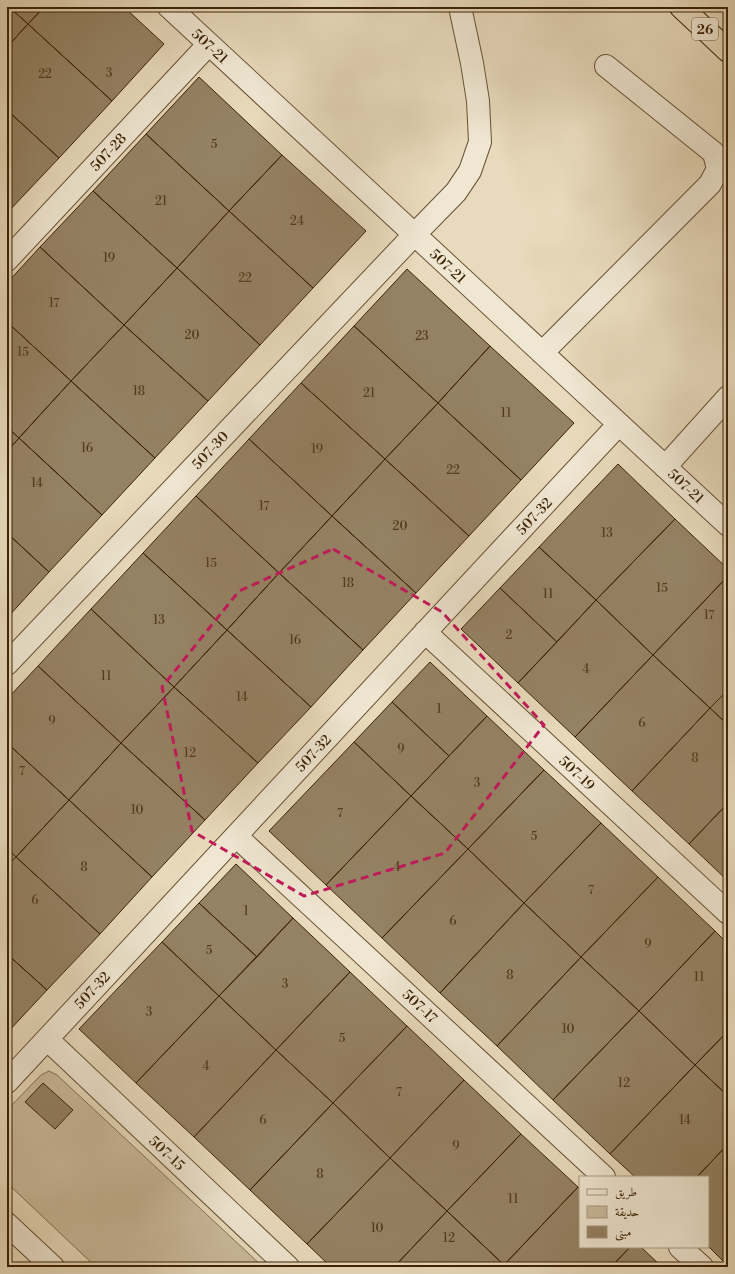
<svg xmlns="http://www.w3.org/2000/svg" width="735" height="1274" viewBox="0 0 735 1274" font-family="'Libre Bodoni',Amiri,serif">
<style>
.green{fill:#cbbb9d;stroke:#846f51}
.building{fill:#958264;stroke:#3c2305}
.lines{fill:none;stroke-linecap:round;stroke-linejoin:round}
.minor-casing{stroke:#675133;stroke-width:24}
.highway-casing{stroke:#3c2305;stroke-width:24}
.minor{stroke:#f0e7d3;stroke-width:22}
.highway{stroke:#e8dabc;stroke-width:22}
.marked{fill:none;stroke:#c2185b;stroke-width:3;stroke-dasharray:8 5;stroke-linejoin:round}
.labels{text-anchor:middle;stroke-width:3.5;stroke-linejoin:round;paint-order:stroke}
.number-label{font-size:12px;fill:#523b1d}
.shield{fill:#f0e7d3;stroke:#725e43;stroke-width:1}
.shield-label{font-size:13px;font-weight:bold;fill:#3c2305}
.street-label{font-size:14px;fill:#3c2305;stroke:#f0e7d3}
</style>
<rect width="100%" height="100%" fill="#e8dabc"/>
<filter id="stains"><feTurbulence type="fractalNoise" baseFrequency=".005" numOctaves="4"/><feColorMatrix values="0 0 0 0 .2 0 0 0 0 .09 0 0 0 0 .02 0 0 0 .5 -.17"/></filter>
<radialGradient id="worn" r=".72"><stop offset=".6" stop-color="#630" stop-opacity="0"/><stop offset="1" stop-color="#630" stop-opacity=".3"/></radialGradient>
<!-- green -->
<path class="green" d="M49 1071 57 1075 263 1267H96L7 1183V1110L41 1075Z"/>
<!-- building -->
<path class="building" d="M7 7H9L28 24 7 47Z
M9 7H44L28 24Z
M44 7H124L164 44 112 101 28 24Z
M28 24 112 101 59 158 7 110V47Z
M199 77 282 155 229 211 146 134Z
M7 110 59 158 7 213Z
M146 134 229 211 177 268 93 191Z
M282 155 366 231 313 288 229 211Z
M93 191 177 268 124 325 40 247Z
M229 211 313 288 260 345 177 268Z
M40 247 124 325 71 381 7 322V283Z
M177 268 260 345 208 401 124 325Z
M407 269 490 346 438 403 354 326Z
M7 322 71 381 19 438 7 427Z
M124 325 208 401 155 458 71 381Z
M354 326 438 403 385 459 301 383Z
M490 346 574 423 521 480 438 403Z
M71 381 155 458 102 515 19 438Z
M301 383 385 459 332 516 249 439Z
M438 403 521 480 469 536 385 459Z
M7 427 19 438 7 451Z
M19 438 102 515 49 572 7 533V451Z
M249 439 332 516 279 573 196 496Z
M385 459 469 536 416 593 332 516Z
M618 464 675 519 596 600 539 547Z
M196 496 279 573 227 630 143 553Z
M332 516 416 593 363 650 279 573Z
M675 519 728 569V576L653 655 596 600Z
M7 533 49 572 7 618Z
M539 547 596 600 557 642 500 588Z
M143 553 227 630 174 687 91 609Z
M279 573 363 650 311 707 227 630Z
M728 576V690L710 708 653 655Z
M500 588 557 642 518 683 461 629Z
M596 600 653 655 575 737 518 683Z
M91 609 174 687 121 743 38 666Z
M227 630 311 707 258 763 174 687Z
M653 655 710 708 632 791 575 737Z
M430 662 487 716 449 756 392 702Z
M38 666 121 743 69 800 7 743V699Z
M174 687 258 763 205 820 121 743Z
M728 690V725L710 708Z
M392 702 449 756 411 796 354 742Z
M710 708 728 725V803L689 844 632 791Z
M487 716 544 770 468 849 411 796Z
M354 742 411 796 326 885 269 831Z
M7 743 69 800 16 857 7 848Z
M121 743 205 820 152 877 69 800Z
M544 770 601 823 524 903 468 849Z
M411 796 468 849 382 938 326 885Z
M69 800 152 877 100 934 16 857Z
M728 803V881L689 844Z
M601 823 658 877 581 957 524 903Z
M7 848 16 857 7 866Z
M468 849 524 903 440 993 382 938Z
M16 857 100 934 47 990 7 954V866Z
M236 864 293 918 257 957 199 903Z
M658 877 715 931 639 1011 581 957Z
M199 903 257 957 219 996 162 942Z
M524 903 581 957 497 1046 440 993Z
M293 918 350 972 276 1050 219 996Z
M715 931 728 944V1031L695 1065 639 1011Z
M162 942 219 996 136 1083 79 1029Z
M7 954 47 990 7 1033Z
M581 957 639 1011 553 1100 497 1046Z
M350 972 407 1026 333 1103 276 1050Z
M219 996 276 1050 194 1137 136 1083Z
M639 1011 695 1065 610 1154 553 1100Z
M407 1026 464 1080 390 1158 333 1103Z
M728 1031V1096L695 1065Z
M276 1050 333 1103 250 1190 194 1137Z
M695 1065 728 1096V1144L697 1177H635L610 1154Z
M464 1080 521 1134 447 1211 390 1158Z
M43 1083 73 1110 55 1129 25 1102Z
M333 1103 390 1158 307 1244 250 1190Z
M521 1134 578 1187 504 1265 447 1211Z
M728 1144V1258L724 1262 708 1246V1177H697Z
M390 1158 447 1211 394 1267H331L307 1244Z
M578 1187 580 1189V1247H630L611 1267H506L504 1265Z
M447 1211 504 1265 502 1267H394Z
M630 1247H641L662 1267H611Z"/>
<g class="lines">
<defs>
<path id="minor" d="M169 7 728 525
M7 260 208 45
M542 353 710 184 718 169 714 153 606 66
M665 467 728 397
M425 632 728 913
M7 664 414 235 456 192 470 171 480 142 478 101 472 63 460 7
M236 836 604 1177
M47 1039 288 1267
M7 1082 619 424
M7 1224 53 1267
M680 1247 702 1267"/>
<path id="highway" d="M681 7 728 51"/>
</defs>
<!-- minor casing -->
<use href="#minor" class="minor-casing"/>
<!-- highway casing -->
<use href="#highway" class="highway-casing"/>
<!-- minor -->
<use href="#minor" class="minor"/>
<!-- highway -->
<use href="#highway" class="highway"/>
</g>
<!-- marked area -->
<path class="marked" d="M333 549 442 612 544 725 445 853 304 896 192 831 162 687 239 591Z"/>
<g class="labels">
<!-- number labels -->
<g class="number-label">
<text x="109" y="77">3</text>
<text x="45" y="78">22</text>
<text x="214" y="148">5</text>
<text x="161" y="205">21</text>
<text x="297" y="225">24</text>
<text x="109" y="262">19</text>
<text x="245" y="282">22</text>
<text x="54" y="307">17</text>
<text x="192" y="339">20</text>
<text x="422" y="340">23</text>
<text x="23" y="356">15</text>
<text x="139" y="395">18</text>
<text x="369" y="397">21</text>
<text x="506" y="417">11</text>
<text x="87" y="452">16</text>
<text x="317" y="453">19</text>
<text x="453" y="474">22</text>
<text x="37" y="487">14</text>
<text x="264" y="510">17</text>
<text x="400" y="530">20</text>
<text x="607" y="537">13</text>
<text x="211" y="567">15</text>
<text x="348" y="587">18</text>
<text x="662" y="592">15</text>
<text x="548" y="598">11</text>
<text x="709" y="619">17</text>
<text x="159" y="624">13</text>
<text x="509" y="639">2</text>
<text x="295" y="644">16</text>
<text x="586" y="673">4</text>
<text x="106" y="680">11</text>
<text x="242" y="701">14</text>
<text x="439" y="713">1</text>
<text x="52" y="725">9</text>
<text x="642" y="727">6</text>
<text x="401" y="753">9</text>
<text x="190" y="757">12</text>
<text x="695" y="762">8</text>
<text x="22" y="775">7</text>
<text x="477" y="787">3</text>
<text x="137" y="814">10</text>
<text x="340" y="817">7</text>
<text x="534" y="840">5</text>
<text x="84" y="871">8</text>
<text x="397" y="871">4</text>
<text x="591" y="894">7</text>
<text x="35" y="904">6</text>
<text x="246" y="915">1</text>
<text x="453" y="925">6</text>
<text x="648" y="948">9</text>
<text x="209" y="954">5</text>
<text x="510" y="979">8</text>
<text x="699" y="981">11</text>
<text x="285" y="988">3</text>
<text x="149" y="1016">3</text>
<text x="568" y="1033">10</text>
<text x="342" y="1042">5</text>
<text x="206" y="1070">4</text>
<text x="624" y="1087">12</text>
<text x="399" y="1096">7</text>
<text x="263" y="1124">6</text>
<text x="685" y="1124">14</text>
<text x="456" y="1150">9</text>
<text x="320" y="1178">8</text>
<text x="513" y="1203">11</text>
<text x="377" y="1232">10</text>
<text x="449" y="1242">12</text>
</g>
<!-- shield labels -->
<rect class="shield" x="692" y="18" width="26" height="22" rx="3"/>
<g class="shield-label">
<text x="705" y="34">26</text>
</g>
<!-- street labels -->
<g class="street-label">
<text transform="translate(210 46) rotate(43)" y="5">507-21</text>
<text transform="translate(108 152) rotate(-47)" y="5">507-28</text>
<text transform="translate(448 266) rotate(43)" y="5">507-21</text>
<text transform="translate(210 450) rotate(-47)" y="5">507-30</text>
<text transform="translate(686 486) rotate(43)" y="5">507-21</text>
<text transform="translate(534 516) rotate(-47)" y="5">507-32</text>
<text transform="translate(313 753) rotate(-47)" y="5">507-32</text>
<text transform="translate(577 773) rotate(43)" y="5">507-19</text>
<text transform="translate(92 990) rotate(-47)" y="5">507-32</text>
<text transform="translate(420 1006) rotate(43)" y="5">507-17</text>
<text transform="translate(167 1153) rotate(43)" y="5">507-15</text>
</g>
</g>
<!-- margin -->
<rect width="735" height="1274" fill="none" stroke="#e8dabc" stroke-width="24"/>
<rect x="8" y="8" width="719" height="1258" fill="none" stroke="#3c2305" stroke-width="2"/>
<rect x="12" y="12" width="711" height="1250" fill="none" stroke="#3c2305"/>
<!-- legend -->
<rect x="579" y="1176" width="130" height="72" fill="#f0e7d3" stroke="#a89981"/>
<rect x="587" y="1189" width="20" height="6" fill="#f0e7d3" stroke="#a89981"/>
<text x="615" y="1196" font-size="12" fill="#3c2305">طريق</text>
<rect x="587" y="1206" width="20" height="12" fill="#cbbb9d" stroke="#a89981"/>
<text x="615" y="1216" font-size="12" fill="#3c2305">حديقة</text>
<rect x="587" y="1226" width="20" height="12" fill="#958264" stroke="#a89981"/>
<text x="615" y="1236" font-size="12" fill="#3c2305">مبنى</text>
<rect width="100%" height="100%" filter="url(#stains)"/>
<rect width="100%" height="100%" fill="url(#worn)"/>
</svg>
